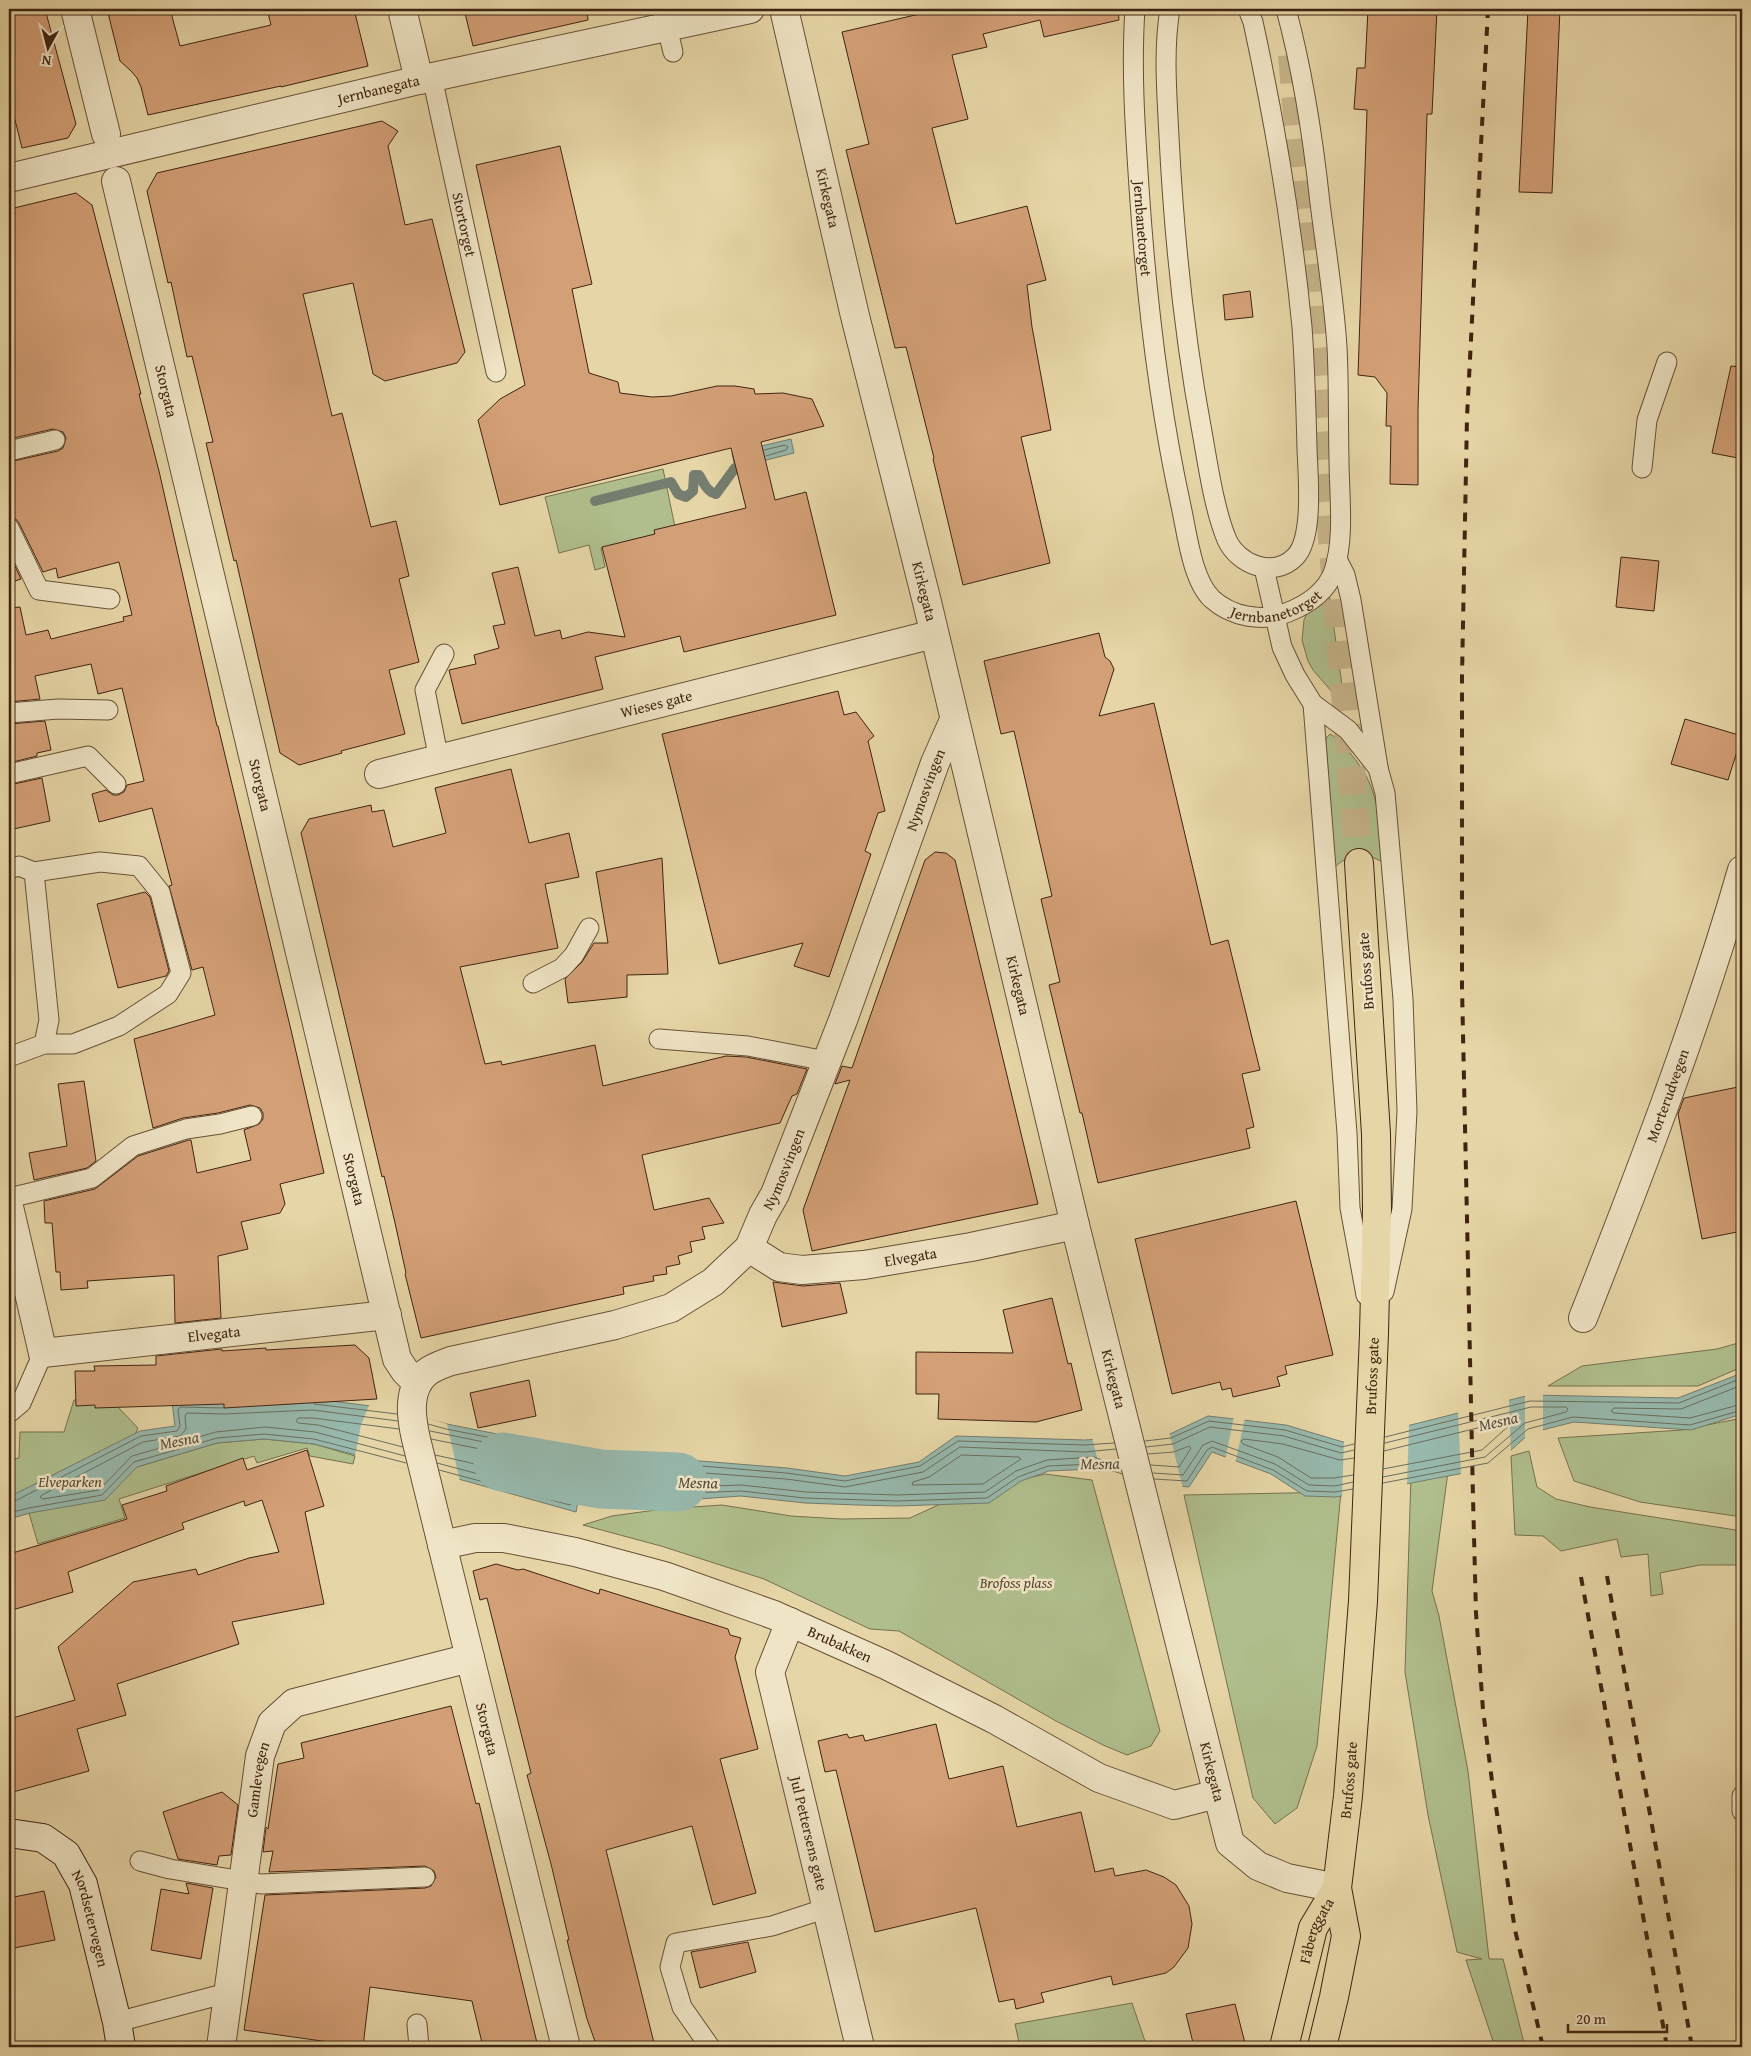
<svg xmlns="http://www.w3.org/2000/svg" width="1751" height="2056" viewBox="0 0 1751 2056" font-family="'Gentium Book Plus',serif">
<style>
.green{fill:#afbe8c;stroke:#77714e}
.water{fill:#97b8ac;stroke:#747d6e}
.pier{fill:#e6d5a6}
.lines{fill:none;stroke-linecap:round;stroke-linejoin:round}
.shore{stroke:#6b6e5e;stroke-width:1}
.stream{stroke:#747d6e;stroke-width:10}
.river{stroke:#97b8ac;stroke-width:59}
.building{fill:#d39f77;stroke:#3f2411}
.primary-tunnel{stroke:#c5b288;stroke-width:28;stroke-dasharray:28 14;stroke-linecap:butt}
.service-casing{stroke:#695036;stroke-width:21}
.pedestrian-casing{stroke:#695036;stroke-width:30}
.minor-casing{stroke:#695036;stroke-width:30}
.secondary-casing{stroke:#3f2411;stroke-width:30}
.primary-casing{stroke:#3f2411;stroke-width:30}
.service{stroke:#efe4c5;stroke-width:19}
.pedestrian{stroke:#efe4c5;stroke-width:28}
.minor{stroke:#efe4c5;stroke-width:28}
.secondary{stroke:#efe4c5;stroke-width:28}
.primary{stroke:#e6d5a6;stroke-width:28}
.rail{stroke:#3f2411;stroke-width:4;stroke-dasharray:9 9;stroke-linecap:butt}
.labels{text-anchor:middle;stroke-width:5;stroke-linejoin:round;paint-order:stroke}
.street-label{font-size:15px;fill:#3f2411;stroke:#efe4c5}
.park-label{font-size:15px;font-style:italic;fill:#5b4a30;stroke:#efe4c5}
.water-label{font-size:16px;font-style:italic;fill:#554938;stroke:#efe4c5}
</style>
<rect width="100%" height="100%" fill="#e6d5a6"/>
<filter id="stains"><feTurbulence type="fractalNoise" baseFrequency=".004" numOctaves="4"/><feColorMatrix values="0 0 0 0 .2 0 0 0 0 .09 0 0 0 0 .02 0 0 0 .5 -.17"/></filter>
<radialGradient id="worn" r=".72"><stop offset=".6" stop-color="#630" stop-opacity="0"/><stop offset="1" stop-color="#630" stop-opacity=".3"/></radialGradient>
<!-- green -->
<path class="green" d="M663 469 675 527 656 535 601 548 605 567 595 570 589 545 559 553 545 497Z
M1329 593 1343 692 1340 696 1333 693 1313 670 1308 661 1302 640 1304 620 1310 606Z
M1330 734C1338 738 1344 746 1350 753 1381 789 1378 817 1382 862 1367 852 1348 854 1335 867L1326 742V738Z
M1742 1342V1367L1698 1386H1548L1582 1366 1717 1349Z
M74 1400H95L114 1403 138 1428 124 1460 137 1467 217 1443 264 1439 314 1444 355 1456 353 1464 310 1456 307 1448 257 1463 254 1456 119 1499 125 1518 38 1544 29 1513 9 1518V1460L19 1458 20 1432H64Z
M1742 1418V1517L1640 1502 1574 1481 1558 1438 1682 1430Z
M1529 1451 1537 1487 1556 1499 1590 1507 1742 1531V1565H1700L1660 1573 1663 1594 1651 1596 1648 1554 1621 1557 1617 1539 1561 1551 1543 1536 1515 1535 1511 1456Z
M1450 1457 1432 1591 1439 1616 1468 1771 1489 1959H1503L1525 2047H1495L1466 1960 1482 1959 1457 1952 1428 1815 1405 1672 1411 1475Z
M1045 1474 1092 1480 1160 1731 1151 1746 1127 1755 1103 1745 1056 1721 899 1631 870 1629 764 1579 661 1546 583 1525 612 1516 663 1509 722 1505 791 1516 841 1519 910 1518 964 1493Z
M1341 1492 1317 1746 1297 1808 1275 1824 1253 1798 1184 1495Z
M1132 2003 1147 2047H1134L1133 2042 1102 2047H1020L1015 2024Z"/>
<!-- water -->
<path class="water" d="M791 439 794 453 735 468 732 453Z
M1742 1373V1414L1691 1430 1574 1422 1530 1433 1491 1468 1336 1497 1305 1496 1271 1474 1212 1452 1189 1487 1129 1482 1093 1469 1049 1471 1021 1481 989 1503 897 1506 857 1505 805 1503 741 1496 698 1499 593 1501 602 1456 652 1462V1465L673 1469 688 1460 787 1468 845 1476 919 1462 956 1436 1085 1440 1170 1434 1208 1416 1286 1425 1343 1442 1530 1395 1678 1398Z
M314 1399 396 1409 447 1424 587 1452 576 1512 462 1480 414 1470 314 1444 264 1439 217 1443 137 1467 105 1500 30 1513 9 1519V1497L140 1431 175 1426 172 1402Z"/>
<!-- pier -->
<path class="pier" d="M1530 1393H1543V1432L1532 1435 1525 1441V1394Z
M1509 1398 1511 1453 1492 1470 1461 1476 1458 1411Z
M370 1403 397 1407 447 1424 460 1482 355 1456 361 1425Z
M1234 1416 1245 1418 1235 1464 1225 1460Z
M1409 1424 1407 1486 1342 1498 1344 1439Z
M1169 1431 1183 1489 1128 1485 1101 1474 1092 1437Z"/>
<g class="lines">
<!-- shore -->
<path class="shore" d="M764 450 785 445 788 447 786 450 766 456
M1742 1385 1681 1409 1614 1408 1611 1411 1614 1413 1690 1418 1742 1404
M314 1404 397 1414
M398 1421 313 1410 224 1414 187 1413 185 1416 186 1429 180 1436 143 1442 42 1495 40 1497 43 1499 99 1490 132 1456 216 1432 265 1427 315 1432 405 1456
M428 1424 446 1429 579 1455 581 1457 572 1503 570 1505 439 1470
M399 1429 313 1418H298L296 1421 298 1423 318 1425 403 1447
M430 1431 572 1460 574 1462 567 1496 565 1497 437 1463
M1385 1437 1530 1401 1679 1403 1742 1378
M431 1439 563 1466 565 1468 562 1486 559 1488 467 1462 435 1455
M1145 1441 1171 1438 1209 1421 1285 1430 1342 1447 1354 1444
M1114 1443 1085 1445 958 1441 920 1466 845 1481 786 1473 690 1465 672 1474 652 1470 647 1467 608 1462 606 1463 600 1494 602 1496H609L741 1491 805 1498 897 1501 987 1498 1018 1477 1048 1466 1093 1464 1122 1474
M1146 1447 1173 1444 1210 1427 1284 1436 1341 1453 1354 1450
M1116 1449 1085 1452 960 1447 923 1472 845 1487 786 1479 691 1472 677 1479 671 1480 650 1476 644 1473 613 1469 611 1470 607 1488 610 1490 741 1485 806 1492 897 1495 985 1492 1016 1471 1047 1460 1094 1457 1120 1467
M1148 1454 1174 1452 1189 1446 1191 1448 1179 1467 1151 1465
M962 1455 1019 1457 1021 1459 983 1484 912 1485 913 1482 929 1477Z
M1383 1469 1482 1450 1513 1422 1510 1420 1384 1451
M1153 1473 1183 1475 1203 1445 1212 1441 1275 1464 1309 1485 1335 1486 1353 1482
M1353 1475 1334 1478H1311L1278 1457 1243 1444 1241 1441 1244 1439 1283 1444 1340 1460 1354 1458
M1383 1477 1485 1457 1525 1423 1566 1412 1568 1409 1566 1407H1531L1385 1443
M1154 1479 1187 1481 1207 1450 1212 1447 1273 1470 1307 1491 1335 1492 1353 1489
M1383 1483 1488 1463 1528 1429 1573 1417 1690 1425 1742 1410
M9 1502 17 1500 141 1436 177 1431 180 1426 178 1410 180 1407 223 1408
M9 1513 29 1508 102 1495 134 1462 217 1438 264 1434 314 1439 406 1463"/>
<!-- stream -->
<path class="stream" d="M595 501 671 482 678 494 686 497 693 491 694 475H699C704 483 707 492 716 494L735 468"/>
<!-- river -->
<path class="river" d="M503 1462 601 1479 678 1482"/>
</g>
<!-- building -->
<path class="building" d="M9 9H45L76 124 68 138 22 148 9 96Z
M107 9H170L180 46 271 25 267 9H354L368 66 281 87V86L148 115 141 87 137 78 131 71 120 61Z
M464 9H587L588 20 473 46Z
M941 9H1118L1119 20 1044 37 1040 20 983 34 987 47 952 55 968 119 932 128 956 224 1027 206 1046 280 1027 285 1032 327 1051 430 1021 437 1050 563 963 585 933 459 934 458 906 347 895 348 846 150 869 144 842 32Z
M1368 9H1437L1432 114H1427L1418 409V485L1390 484 1391 426H1386L1387 393 1375 377 1358 375 1367 110 1354 109 1357 68H1365Z
M1528 9H1560L1552 193 1519 192Z
M382 121 398 131 388 146 405 225 432 219 465 352 457 363 385 381 373 374 353 283 303 294 332 416 342 413 371 527 396 521 409 576 399 579 419 662 389 670 405 734 341 751 342 753 299 765 280 753 236 560 234 561 206 443 213 442 192 356 187 357 171 282 168 283 147 191 157 173Z
M560 146 592 284 572 289 589 373 618 382 620 393 652 397 671 396 717 386H735L754 389 755 394 783 393 812 399 824 426 761 442 775 500 806 492 836 615 684 652 680 636 595 657 603 689 462 724 449 670 476 664 474 655 499 648 493 626 505 624 492 573 518 567 535 636 560 630 562 639 588 632 625 637 602 547 655 534 654 530 746 508 731 448 500 505 478 420 500 399 525 385 476 165Z
M76 193 92 205 141 394H139L159 471 217 726H218L291 1030 324 1173 280 1184 285 1204 280 1213 241 1222 248 1249 218 1256 221 1318 175 1323 174 1275 87 1281 88 1288 61 1290 60 1272H56L52 1223H45L44 1201 95 1189 138 1156 189 1140H191L197 1173 251 1160 244 1130 259 1124 263 1119V1113L260 1108 250 1105 218 1113 183 1118 153 1128 134 1039 215 1015 203 967 192 970 169 886 172 885 152 808 99 822 92 794 106 790 113 795H118L124 792 127 785 144 781 122 688 98 694 91 664 35 676 40 699 9 702V608L20 607 26 635 48 630 51 639 124 621 123 617 132 615 119 562 58 578 56 568 43 572 19 523 15 518 9 517V462L58 451 63 448 66 438 63 432 53 429 9 439V215L15 214 14 208Z
M1250 291 1253 317 1225 320 1223 295Z
M1731 366 1742 367V439L1738 458 1712 453Z
M9 553 21 579 9 583Z
M1621 557 1659 561 1654 611 1616 607Z
M1099 633 1105 657 1110 661 1114 669 1099 716 1154 703 1211 945 1228 940 1260 1070 1242 1074 1254 1127 1246 1129 1250 1148 1098 1183 1082 1113H1080L1049 985 1060 982 1041 899 1052 896 1014 731 1001 734 984 661Z
M838 691 844 715 856 712 874 736 868 741 885 811 878 813 865 851 871 854 829 977 794 966 803 943 719 964 662 734Z
M1685 719 1742 736 1728 780 1671 764Z
M45 721 51 750 37 753V756L9 763V724Z
M511 769 529 843 569 833 579 877 545 884 558 948 460 967 485 1064 501 1061 502 1065 595 1045 603 1086 726 1056 746 1057 807 1069 797 1094 792 1096 780 1123 642 1155 654 1210 709 1198 724 1223 702 1227 705 1239 690 1242 692 1252 678 1256 680 1264 666 1267 667 1274 653 1276 654 1281 623 1287 624 1294 421 1338 405 1274 406 1273 395 1223 384 1176 382 1177 301 833 309 819 371 805 372 812 384 810 393 847 446 833 435 788Z
M42 778 50 821 9 830V785Z
M935 852 946 853 955 860 1038 1204 812 1251 803 1210 850 1080 835 1084 842 1066 852 1068 925 860Z
M662 858 668 974 627 975V997L568 1003 565 979 582 962 594 943H608L596 872Z
M145 892 150 897 169 971 166 976 118 988 97 904Z
M84 1081 96 1161 87 1168 34 1180 29 1153 67 1146 58 1084Z
M1738 1087 1742 1111V1231L1702 1239 1678 1114 1684 1098Z
M1296 1201 1333 1355 1285 1366 1287 1374 1277 1377 1280 1386 1233 1397 1231 1388 1222 1390 1220 1382 1172 1394 1135 1239Z
M773 1282 803 1286 840 1283 847 1313 782 1327Z
M1052 1298 1068 1364 1071 1363 1082 1410 1036 1422 938 1419 939 1394H916V1352L1013 1353 1003 1310Z
M355 1345 369 1358 377 1399 224 1408V1404L95 1408V1405L76 1406 75 1371H95L94 1366 156 1365V1356L222 1349V1351L266 1348V1350Z
M529 1380 536 1416 478 1428 470 1393Z
M307 1450 324 1506 305 1512 324 1604 232 1622 239 1644 117 1684 126 1715 77 1729 89 1771 13 1792 9 1776V1719L75 1700 58 1647 133 1582 196 1569 198 1575 249 1558 279 1552 262 1500 245 1506 244 1501 182 1523 184 1529 68 1572 73 1592 9 1611V1554L127 1519 122 1505 167 1491 166 1486 243 1458 247 1470Z
M496 1564 518 1570 523 1569 599 1594 600 1589 728 1629 730 1635 741 1638 735 1657 758 1749 720 1759 756 1893 713 1905 692 1826 606 1850 655 2047H597L587 2019 567 1940H569L551 1864 527 1775 531 1773 487 1598 480 1600 473 1571Z
M451 1706 476 1804 479 1803 538 2047H483L472 2001 370 1987 363 2047H336V2043L244 2030 265 1895 425 1888 431 1886 436 1877 434 1871 425 1866 269 1872 273 1851 263 1852 266 1827 268 1829 278 1764 304 1758 301 1743Z
M936 1724 949 1779 1003 1766 1017 1827 1081 1812 1095 1872 1113 1868 1115 1876 1146 1870 1164 1877 1176 1885 1189 1906 1192 1924 1188 1948 1174 1967 1166 1973 1113 1985 1111 1976 1041 1993 1044 2002 1016 2009 1014 1999 999 2002 976 1908 875 1932 836 1770 825 1772 818 1741 847 1734 849 1738 863 1735 865 1741Z
M222 1792 238 1805 231 1855 219 1856 217 1865 178 1859 163 1812Z
M186 1883 213 1888 201 1959 151 1950 161 1889 189 1894Z
M44 1891 55 1940 9 1949V1898Z
M748 1942 756 1972 700 1988 691 1952Z
M1235 2004 1246 2047H1194L1186 2014Z"/>
<g class="lines">
<!-- primary-tunnel -->
<path class="primary-tunnel" d="M1292 55 1359 863"/>
<defs>
<g id="service">
<path id="s1" d="M1135 9C1131 68 1135 127 1139 187 1146 294 1158 401 1181 506 1187 533 1192 580 1212 599 1232 617 1262 622 1286 613 1307 605 1326 593 1334 571 1345 537 1339 495 1339 459 1338 422 1339 385 1337 347 1334 299 1326 251 1320 203 1313 138 1303 72 1286 9"/>
<path d="M1170 9C1163 51 1167 94 1169 137 1174 236 1184 335 1202 432 1208 465 1214 509 1227 540 1238 564 1273 579 1295 557 1314 538 1308 476 1307 449 1306 408 1305 367 1302 327 1292 224 1275 123 1253 22L1248 9"/>
<path d="M667 27 673 52"/>
<path id="s2" d="M432 77 496 372"/>
<path d="M9 451 55 440"/>
<path d="M1642 468 1647 420 1667 362"/>
<path d="M9 528 39 590 110 599"/>
<path d="M1337 559 1345 575 1351 600 1378 767"/>
<path d="M1264 568 1282 647 1295 675 1313 704 1348 730 1378 768 1385 793 1403 999 1407 1111 1402 1209 1384 1292"/>
<path d="M1313 704 1347 1133 1350 1208 1366 1295"/>
<path d="M9 713 58 709 108 710"/>
<path d="M439 760 425 690 444 654"/>
<path d="M9 774 88 756 116 784"/>
<path d="M9 869 19 866 34 872 49 1020 44 1044 9 1057"/>
<path d="M34 872 100 862 139 866 160 892 181 973 168 994 119 1026 73 1044H44"/>
<path d="M533 983 562 968 574 955 589 928"/>
<path d="M659 1039 748 1046 826 1061"/>
<path d="M9 1198 92 1178 133 1146 186 1129 220 1124 252 1116"/>
<path d="M9 1413 21 1403 43 1353"/>
<path d="M1742 1796V1811"/>
<path d="M140 1861 170 1869 261 1884 425 1877"/>
<path d="M117 2022 227 1993"/>
<path d="M417 2024 419 2047"/>
<path d="M710 2047 682 2007 670 1967 676 1943 772 1926 827 1908"/>
</g>
<g id="pedestrian">
<path d="M75 9 106 134"/>
<path id="s3" d="M116 181 397 1359 405 1371 417 1383"/>
<path id="s4" d="M43 1353 387 1315"/>
</g>
<g id="minor">
<path d="M402 9 419 80"/>
<path id="s5" d="M784 9 855 316 927 602 1075 1225 1230 1843 1258 1866 1287 1878 1337 1888"/>
<path id="s6" d="M9 178 419 80 750 9"/>
<path id="s7" d="M379 774 934 634"/>
<path d="M9 1207 43 1353"/>
<path id="s8" d="M749 1248 779 1267 802 1270 864 1265 971 1247 1075 1225"/>
<path id="s9" d="M1583 1318C1641 1171 1698 1023 1742 870"/>
<path id="s10" d="M442 1545 475 1538H504L575 1552 664 1576 774 1615 886 1665 994 1719 1099 1778 1174 1805 1217 1794"/>
<path id="s11" d="M790 1622 770 1672 860 2047"/>
<path id="s12" d="M221 2047 260 1756 272 1723 294 1703 470 1658"/>
<path id="s13" d="M566 2047 416 1439C411 1417 407 1389 426 1373 433 1367 443 1364 451 1361L615 1325 671 1308 713 1282 749 1248 763 1215 775 1194 843 1020 935 763 954 720"/>
</g>
<g id="secondary">
<path id="s14" d="M9 1833 43 1838 66 1854 83 1884 117 2022 121 2047"/>
</g>
<g id="primary">
<path id="s15" d="M1284 2047 1313 1928 1337 1888"/>
<path id="s16" d="M1322 2047 1334 1997 1346 1936 1337 1888 1348 1796 1363 1601 1374 1334 1377 1209 1376 1134 1359 863"/>
</g>
</defs>
<!-- service casing -->
<use href="#service" class="service-casing"/>
<!-- pedestrian casing -->
<use href="#pedestrian" class="pedestrian-casing"/>
<!-- minor casing -->
<use href="#minor" class="minor-casing"/>
<!-- secondary casing -->
<use href="#secondary" class="secondary-casing"/>
<!-- primary casing -->
<use href="#primary" class="primary-casing"/>
<!-- service -->
<use href="#service" class="service"/>
<!-- pedestrian -->
<use href="#pedestrian" class="pedestrian"/>
<!-- minor -->
<use href="#minor" class="minor"/>
<!-- secondary -->
<use href="#secondary" class="secondary"/>
<!-- primary -->
<use href="#primary" class="primary"/>
<!-- rail -->
<path class="rail" d="M1488 9 1467 417 1462 676V987L1473 1497 1476 1613 1483 1710 1492 1781 1515 1930 1543 2047
M1607 1576 1692 2047
M1581 1577 1667 2047"/>
</g>
<g class="labels">
<!-- street labels -->
<g class="street-label">
<text dy="5" stroke="none"><textPath href="#s6" startOffset="380">Jernbanegata</textPath></text>
<text dy="5" stroke="none"><textPath href="#s5" startOffset="194">Kirkegata</textPath></text>
<text dy="5" stroke="none"><textPath href="#s2" startOffset="151">Stortorget</textPath></text>
<text dy="5" stroke="none"><textPath href="#s1" startOffset="220">Jernbanetorget</textPath></text>
<text dy="5" stroke="none"><textPath href="#s3" startOffset="216">Storgata</textPath></text>
<text dy="5" stroke="none"><textPath href="#s5" startOffset="599">Kirkegata</textPath></text>
<text dy="5" stroke="none"><textPath href="#s1" startOffset="670">Jernbanetorget</textPath></text>
<text dy="5" stroke="none"><textPath href="#s7" startOffset="286">Wieses gate</textPath></text>
<text dy="5" stroke="none"><textPath href="#s3" startOffset="621">Storgata</textPath></text>
<text dy="5" stroke="none"><textPath href="#s13" startOffset="1541">Nymosvingen</textPath></text>
<text transform="translate(1366 971) rotate(-94)" y="5">Brufoss gate</text>
<text dy="5" stroke="none"><textPath href="#s5" startOffset="1004">Kirkegata</textPath></text>
<text dy="5" stroke="none"><textPath href="#s9" startOffset="238">Morterudvegen</textPath></text>
<text dy="5" stroke="none"><textPath href="#s13" startOffset="1136">Nymosvingen</textPath></text>
<text dy="5" stroke="none"><textPath href="#s3" startOffset="1026">Storgata</textPath></text>
<text dy="5" stroke="none"><textPath href="#s8" startOffset="168">Elvegata</textPath></text>
<text dy="5" stroke="none"><textPath href="#s4" startOffset="172">Elvegata</textPath></text>
<text dy="5" stroke="none"><textPath href="#s16" startOffset="676">Brufoss gate</textPath></text>
<text dy="5" stroke="none"><textPath href="#s5" startOffset="1409">Kirkegata</textPath></text>
<text dy="5" stroke="none"><textPath href="#s10" startOffset="416">Brubakken</textPath></text>
<text transform="translate(487 1729) rotate(76)" y="5">Storgata</text>
<text dy="5" stroke="none"><textPath href="#s5" startOffset="1814">Kirkegata</textPath></text>
<text dy="5" stroke="none"><textPath href="#s12" startOffset="270">Gamlevegen</textPath></text>
<text dy="5" stroke="none"><textPath href="#s16" startOffset="271">Brufoss gate</textPath></text>
<text dy="5" stroke="none"><textPath href="#s11" startOffset="220">Jul Pettersens gate</textPath></text>
<text dy="5" stroke="none"><textPath href="#s14" startOffset="132">Nordsetervegen</textPath></text>
<text dy="5" stroke="none"><textPath href="#s15" startOffset="121">Fåberggata</textPath></text>
</g>
<!-- park labels -->
<g class="park-label">
<text x="70" y="1487">Elveparken</text>
<text x="1016" y="1588">Brofoss plass</text>
</g>
<!-- water labels -->
<g class="water-label">
<text transform="translate(1498 1421) rotate(-13)" y="6">Mesna</text>
<text transform="translate(179 1440) rotate(-11)" y="6">Mesna</text>
<text transform="translate(1100 1463) rotate(-1)" y="6">Mesna</text>
<text transform="translate(698 1482) rotate(1)" y="6">Mesna</text>
</g>
</g>
<!-- margin -->
<rect width="1751" height="2056" fill="none" stroke="#e6d5a6" stroke-width="30"/>
<rect x="10" y="10" width="1731" height="2036" fill="none" stroke="#3f2411" stroke-width="2.5"/>
<rect x="15" y="15" width="1721" height="2026" fill="none" stroke="#3f2411"/>
<!-- north arrow -->
<g transform="translate(48 48) rotate(187)" stroke="#efe4c5" stroke-width="4" paint-order="stroke">
<path d="M0-4L9 19L0 12L-9 19Z" fill="#3f2411"/>
<text y="-8" font-size="14" font-weight="bold" text-anchor="middle" fill="#3f2411">N</text>
</g>
<!-- scale -->
<path d="M1568 2024v8h99v-8" fill="none" stroke="#3f2411" stroke-width="2.5"/>
<text x="1576" y="2024" font-size="15" fill="#3f2411" stroke="#efe4c5" stroke-width="4" paint-order="stroke">20 m</text>
<rect width="100%" height="100%" filter="url(#stains)"/>
<rect width="100%" height="100%" fill="url(#worn)"/>
</svg>
